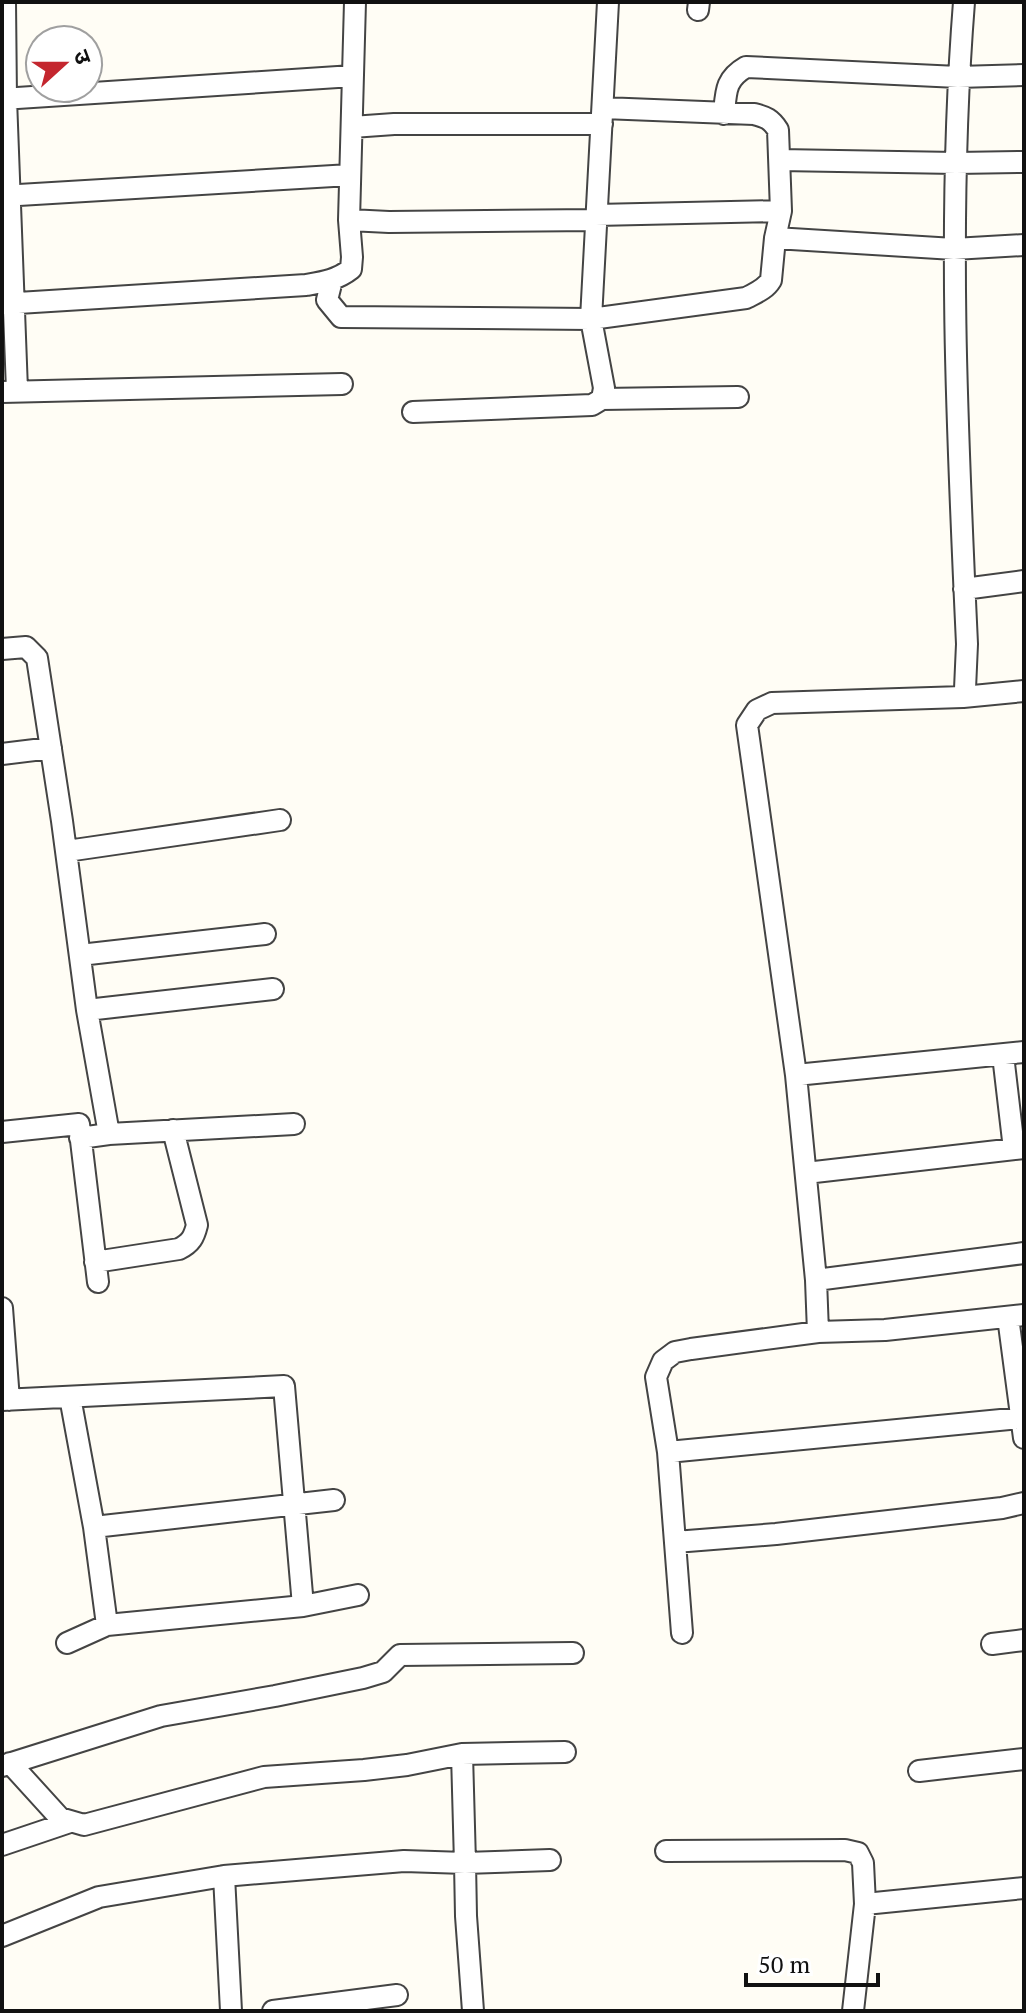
<svg xmlns="http://www.w3.org/2000/svg" width="1026" height="2013" viewBox="0 0 1026 2013" font-family="'PT Serif','Noto Sans Devanagari',serif">
<style>
.lines{fill:none;stroke-linecap:round;stroke-linejoin:round}
.street-casing{stroke:#444;stroke-width:24}
.street{stroke:#fff;stroke-width:20}
</style>
<rect width="100%" height="100%" fill="#fffdf5"/>
<g class="lines">
<defs>
<path id="street" d="M5 2 6 99 17 390
M964 2C947 216 957 430 967 644L965 689 963 697 772 703 757 710 747 725 796 1075 816 1280 818 1332 885 1330 1024 1315
M698 10 699 2
M2 99 353 76
M724 114C726 92 725 79 746 67L958 77 1024 75
M352 127 394 124H602
M780 160 956 163 1024 162
M2 196 350 175
M596 215 781 211
M349 220 389 222 596 220
M775 238 954 249 1024 245
M332 280 327 300 341 317 591 319 608 2
M2 304 306 285C323 282 337 280 351 269L352 257 349 220 355 2
M2 392 342 384
M602 399 738 397
M413 412 592 405 602 399 604 388 591 319 746 298C755 293 765 290 771 280L775 238 781 211 778 130C771 119 766 117 754 114L603 108
M964 589 1024 581
M2 649 26 647 37 658 62 821 87 1010 109 1134
M963 697 1024 691
M2 754 51 748
M67 851 280 820
M80 955 265 934
M87 1010 273 989
M1003 1055 1014 1149
M796 1075 1024 1052
M2 1132 79 1124 98 1282
M80 1138 109 1134 294 1124
M806 1173 1024 1148
M95 1262 179 1249C191 1243 194 1237 197 1225L173 1130
M816 1280 1024 1253
M2 1308 9 1400
M1008 1317 1024 1438
M70 1397 94 1527 107 1625
M2 1400 284 1386 303 1606
M668 1452 1021 1418
M94 1527 334 1500
M675 1542 776 1534 1002 1508 1024 1503
M682 1633 668 1452 656 1377 663 1361 675 1352 691 1349 818 1332
M67 1643 107 1625 303 1606 358 1595
M992 1644 1024 1640
M462 1754 565 1752
M2 1766 161 1716 275 1696 363 1678 383 1672 400 1655 573 1653
M919 1771 1024 1759
M2 1845 70 1822
M666 1851 845 1850 858 1853 863 1863 865 1904 853 2011
M224 1876 231 2011
M865 1904 1024 1888
M2 1936 99 1897 224 1876 404 1861 465 1863 462 1754 407 1765 364 1770 264 1777 84 1825 60 1818 10 1763
M273 2011 397 1995
M473 2011 466 1916 465 1863 550 1860"/>
</defs>
<!-- street casing -->
<use href="#street" class="street-casing"/>
<!-- street -->
<use href="#street" class="street"/>
</g>
<!-- border -->
<rect width="1026" height="2013" fill="none" stroke="#111111" stroke-width="8"/>
<!-- north arrow -->
<g transform="translate(64 64) rotate(69)"><circle r="38" fill="#ffffff" stroke="#a0a0a0" stroke-width="2"/>
<path d="M0-6L14 30L0 20L-14 30Z" fill="#c4262e"/>
<text y="-12" font-size="22" font-weight="bold" text-anchor="middle" fill="#111111">उ</text>
</g>
<!-- scale -->
<path d="M746 1973v12h132v-12" fill="none" stroke="#111111" stroke-width="4"/>
<text x="758" y="1973" font-size="24" fill="#111111" stroke="#ffffff" stroke-width="6" paint-order="stroke">50 m</text>
</svg>
